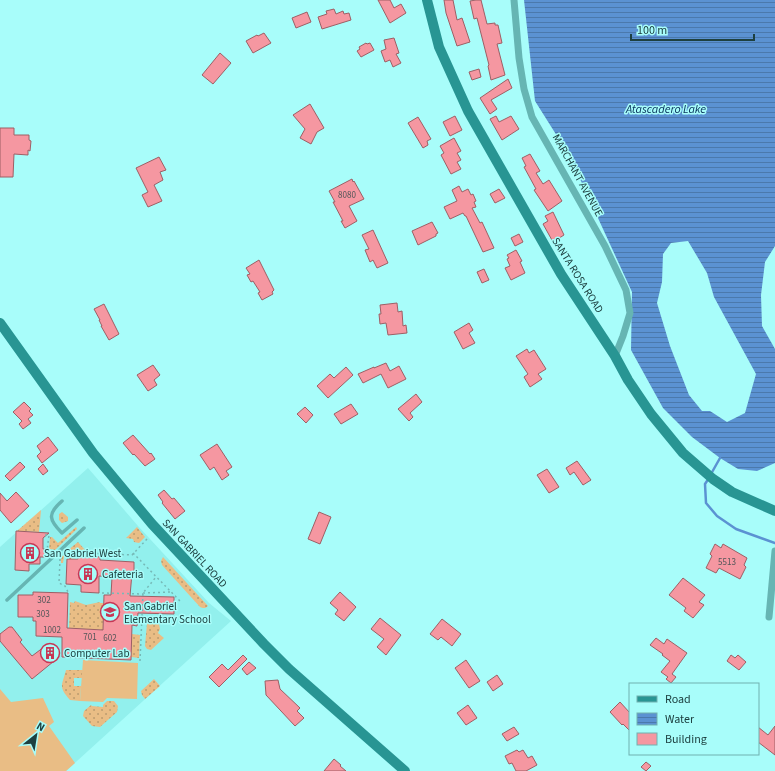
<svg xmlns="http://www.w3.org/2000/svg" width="775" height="771" viewBox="0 0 775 771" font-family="'Source Sans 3',sans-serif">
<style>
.built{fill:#92f0ed}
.grass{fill:url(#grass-dots)}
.pitch{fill:#e9bd85}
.water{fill:url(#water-rules);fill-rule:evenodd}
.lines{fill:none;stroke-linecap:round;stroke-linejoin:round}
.stream{stroke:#5b92d2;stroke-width:2.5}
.building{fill:#f597a1;stroke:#9d5f65}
.path{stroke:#76b9b7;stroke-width:1.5;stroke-dasharray:2 3;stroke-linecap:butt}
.lane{stroke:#66b5b3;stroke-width:3.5}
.street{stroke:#66b5b3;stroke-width:7}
.secondary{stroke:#289593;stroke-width:10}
.labels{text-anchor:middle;stroke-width:3;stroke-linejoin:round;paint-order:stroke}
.number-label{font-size:9px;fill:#535658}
.street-label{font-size:11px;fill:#1d4040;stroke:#a8fdfa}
.poi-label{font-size:11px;fill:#1d4040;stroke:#a8fdfa;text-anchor:start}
.water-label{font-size:12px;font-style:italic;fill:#062e58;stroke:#a8fdfa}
</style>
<defs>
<pattern id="grass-dots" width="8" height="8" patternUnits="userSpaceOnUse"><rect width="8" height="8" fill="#e9bd85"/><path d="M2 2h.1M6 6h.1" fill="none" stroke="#bc9b6e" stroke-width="1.8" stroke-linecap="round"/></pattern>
<pattern id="water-rules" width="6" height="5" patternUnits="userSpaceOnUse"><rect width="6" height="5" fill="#5b92d2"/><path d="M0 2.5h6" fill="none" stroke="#4b79ac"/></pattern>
</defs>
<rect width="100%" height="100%" fill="#a8fdfa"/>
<!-- built -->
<path class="built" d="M88 468 138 526 209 603 231 621 66 771H0V547Z"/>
<!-- grass -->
<path class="grass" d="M41 510 39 532 17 531Z
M62 512 68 517V521L62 523 59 520V514Z
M76 527 77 529 55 550 49 549 50 537H52L58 543Z
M137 527 145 537 139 543 134 542 133 539 126 538Z
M78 542 86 551 68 550Z
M65 554H75V559H69V557H64L63 563H61V557Z
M163 557 208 606C206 608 204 609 200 607L162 565 161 561Z
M75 601 86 605 100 602V603H104L103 630 69 628 70 602 74 603Z
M147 623 159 624 160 629 158 633 164 638 151 650 147 649 145 646Z
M132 634 140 635 139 658 131 657Z
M66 670H83L82 678H74V686H81L80 701 70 700C58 686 62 686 66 670Z
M154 679 160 686 145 699 142 695 141 691Z
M107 701H114L118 706 117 712 100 727 92 726 83 716 84 711 91 705 92 706 103 707V705Z"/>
<!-- pitch -->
<path class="pitch" d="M83 660 138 663 137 699 107 698 103 702 80 701Z
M0 689 11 702 43 698 54 722 49 726 75 763 66 771H0Z"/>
<!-- water -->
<path class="water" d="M524 0H775V246L765 262 761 295 762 326 775 349V463L757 471 738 469 720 458 692 437 663 408 631 350 632 292 569 155 535 101ZM688 241 707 273 714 297 756 374 745 413 727 422 710 411H702L689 395 670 346 657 303 662 282 663 254 671 243Z"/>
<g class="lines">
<!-- stream -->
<path class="stream" d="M711 474 720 458
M709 478 705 484 706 503 717 516 736 529 775 543"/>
</g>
<!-- building -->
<path class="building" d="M378 0H390L394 8 401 4 406 13 390 23Z
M444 0H453L457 20 462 18 470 42 457 46 446 13Z
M476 0H481L487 24 495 23V25H498L502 43 497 44 505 75 491 80 488 66 489 65 477 18 474 19 470 1Z
M334 9 336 14 343 11 344 14 349 13 351 20 322 29 318 17 327 14 326 11Z
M307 12 311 22 296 28 292 18Z
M264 33 271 43 253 53 246 41 257 35 258 36Z
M394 38 399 53 396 54 401 63 393 67 390 60 385 62 381 51 386 49 384 40Z
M366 43 367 44 370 43 374 50 361 57 357 51 360 49 359 47Z
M220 53 231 63 213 84 202 75Z
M479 69 481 77 472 80 469 72Z
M508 79 512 88 491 100 497 109 490 114 480 98Z
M310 104 324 128 317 132 311 144 300 138 305 129 293 115Z
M455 116 462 130 450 136 443 122Z
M496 116 499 122 511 116 519 129 502 140 490 119Z
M418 117 431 139 427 141 428 145 423 148 408 123Z
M0 128H14V135H29V140L31 141 30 151 28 150V155L14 154 13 177H0Z
M454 138 461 151 457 153 461 160 457 162 461 169 451 174 441 155 444 153 440 146Z
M530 154 540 171 536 173 543 184 549 180 562 201 548 211 534 190 536 189 524 167 526 166 522 158Z
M159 157 166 170 160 172 163 180 154 185 162 201 148 207 142 195 148 192 136 168Z
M352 179 353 182 354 181 364 199 349 206 357 221 345 228 341 221H343L333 202H335L329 191Z
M459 186 462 192 468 189 471 195 473 194 476 201 474 202 476 207 472 208 480 223 482 222 494 248 483 252 466 216H465L463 213 450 219 444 207 457 201 452 190Z
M499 189 505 198 495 203 490 194Z
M553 212 564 235 553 242 543 224 548 221 545 216Z
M432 222 438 233 436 234V236L418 245 412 231Z
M373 230 388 263 377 268 373 260 370 262 365 250 369 249 362 235Z
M519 234 523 242 515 246 511 238Z
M516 250 522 261 520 262 525 273 511 280 505 268 510 266 507 259 509 258 507 255Z
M259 260 274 290 272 292 273 294 262 300 258 293 260 292 253 281 251 282 247 275 250 274 246 268Z
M484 269 489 280 482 283 477 272Z
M397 303 398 312 402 311 403 326 406 325 407 333 388 335 386 323 380 324 379 314H381L380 305Z
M104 304 119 334 109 340 101 326H102L99 320H100L94 309Z
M469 323 473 330 469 333 475 343 463 349 454 332Z
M527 349 529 353 534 350 546 369 538 374 542 379 530 387 524 377 528 374 516 356Z
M386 363 390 371 399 366 406 379 388 388 381 374 363 383 358 374 374 367V368Z
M153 365 160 375 154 380 157 385 148 391 137 375Z
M346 367 353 375 328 398 317 386 330 374 334 378Z
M416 394 422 402 410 413 413 417 409 421 398 409Z
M24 402 31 409 29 411 33 415 28 419 31 423 23 429 19 424 22 421 13 412Z
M351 404 358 414 341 424 334 414Z
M305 407 313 415 306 423 297 414Z
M133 435 150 454 151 453 155 459 145 466 134 454 133 455 123 443Z
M48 437 58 450 42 463 37 456 41 452 37 446Z
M217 444 232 467 226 471 229 475 222 480 214 467 210 470 200 455Z
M577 461 591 480 583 485 574 472 570 475 566 468Z
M20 462 25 467 10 481 5 476Z
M43 464 48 471 43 475 38 469Z
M547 469 559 487 549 493 537 475Z
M164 490 172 499 174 498 185 511 175 519 162 503 163 502 158 495Z
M16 492 29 506 11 523 0 510V493L7 501Z
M319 512 331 517 320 544 308 539Z
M16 531 49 533 43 538V549H46L45 557H40V564H29V571L15 570Z
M715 544 721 548 723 544 747 558 744 565 746 567 740 579 719 568 716 573 706 568 712 556 710 554Z
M78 556 100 557V560L134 562V571L132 573 130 596 174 597V614L138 613 137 626 132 625 131 660 62 657V637L36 636V621H33V617H18V595H33V592L68 593 67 628 103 630 104 595H111L112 577 99 576V593L81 592V585L66 584 67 559H78Z
M683 578 705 595 699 602 704 605 693 618 684 611 686 608 669 595Z
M340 592 356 607 344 621 335 614 338 610 330 603Z
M380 618 401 635 386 655 377 647 384 639 371 629Z
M442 619 461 634 452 646 441 637 438 640 430 634Z
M9 627H12L22 640 20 642 32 656 48 644 59 657 32 679 0 641V634Z
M656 638 664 644 667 639 687 653 672 674 676 677 671 683 666 679 668 677 661 672 670 661 662 655 663 654 650 645Z
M243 655 247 659 219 687 209 677 222 664 228 670Z
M731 655 735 658 738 655 746 662 739 670 727 661Z
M466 660 480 681 469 688 455 668Z
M249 662 256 668 247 675 242 669Z
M497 675 503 684 493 691 487 682Z
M278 680 280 689 300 708 297 711 304 718 295 726 266 695 265 681Z
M620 702 630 713V731L623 724 622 725 610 712Z
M468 705 477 718 466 725 457 713Z
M775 726V755L758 742V727L768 735Z
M514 727 519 734 507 741 502 734Z
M517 750 519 752 523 750 528 758 532 756 537 765 526 771H516L512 763 509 764 505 756Z
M334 759 341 765 340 766 346 771H324Z
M646 762 651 766 646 771 641 767Z"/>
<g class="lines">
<!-- path -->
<path class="path" d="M45 535H49L47 551 49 553
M67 552 132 555 147 539
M133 553 180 601
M60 559 59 583 65 586 69 594
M102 593 143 594
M143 593 171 592
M140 661 143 593 156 577"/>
<!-- lane -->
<path class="lane" d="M62 501C47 514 49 520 62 533L77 520
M7 600 84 528"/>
<!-- street -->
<path class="street" d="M514 0 519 58 524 89 532 117 605 246 626 290 630 313 623 336 615 356
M769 617 775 551"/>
<!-- secondary -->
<path class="secondary" d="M427 0 439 47 468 111 561 274 615 356 628 380 651 414 683 453 713 479 732 492 775 511
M0 323 93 453 152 524 264 644 289 669 405 771"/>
</g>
<!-- icons -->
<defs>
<symbol id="building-ring" viewBox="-11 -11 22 22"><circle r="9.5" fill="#a8fdfa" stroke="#c73755" stroke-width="1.5"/><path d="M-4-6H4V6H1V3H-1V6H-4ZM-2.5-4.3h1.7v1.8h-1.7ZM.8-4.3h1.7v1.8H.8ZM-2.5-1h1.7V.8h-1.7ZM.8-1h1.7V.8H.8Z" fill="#c73755"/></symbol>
<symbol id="school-ring" viewBox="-11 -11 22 22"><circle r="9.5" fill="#a8fdfa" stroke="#c73755" stroke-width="1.5"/><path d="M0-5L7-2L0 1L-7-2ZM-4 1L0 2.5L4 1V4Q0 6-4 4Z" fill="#c73755"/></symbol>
</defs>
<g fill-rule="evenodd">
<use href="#building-ring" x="19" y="542" width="22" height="22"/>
<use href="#building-ring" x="77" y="563" width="22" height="22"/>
<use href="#school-ring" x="99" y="601" width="22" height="22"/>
<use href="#building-ring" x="39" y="642" width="22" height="22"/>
</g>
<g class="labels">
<!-- number labels -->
<g class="number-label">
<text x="347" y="198">8080</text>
<text x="727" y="565">5513</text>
<text x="44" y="603">302</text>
<text x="43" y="617">303</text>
<text x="52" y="633">1002</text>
<text x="90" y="640">701</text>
<text x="110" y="641">602</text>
</g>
<!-- street labels -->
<g class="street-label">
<text transform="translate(578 175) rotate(61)" y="4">MARCHANT AVENUE</text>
<text transform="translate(578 275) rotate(58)" y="4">SANTA ROSA ROAD</text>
<text transform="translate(195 553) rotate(47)" y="4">SAN GABRIEL ROAD</text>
</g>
<!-- poi labels -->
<g class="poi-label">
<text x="44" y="557">San Gabriel West</text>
<text x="102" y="578">Cafeteria</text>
<text x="124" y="610">San Gabriel<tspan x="124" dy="13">Elementary School</tspan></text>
<text x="64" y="657">Computer Lab</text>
</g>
<!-- water labels -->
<g class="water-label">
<text x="666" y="113">Atascadero Lake</text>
</g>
</g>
<!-- legend -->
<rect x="629" y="683" width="130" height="72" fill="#a8fdfa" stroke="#70b1b0"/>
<rect x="637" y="696" width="20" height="6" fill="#289593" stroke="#70b1b0"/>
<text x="665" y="703" font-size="12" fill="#1d4040">Road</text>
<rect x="637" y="713" width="20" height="12" fill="url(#water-rules)" stroke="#70b1b0"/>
<text x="665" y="723" font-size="12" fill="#1d4040">Water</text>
<rect x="637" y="733" width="20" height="12" fill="#f597a1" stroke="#70b1b0"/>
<text x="665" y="743" font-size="12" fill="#1d4040">Building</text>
<!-- north arrow -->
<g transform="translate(36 735) rotate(30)" stroke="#a8fdfa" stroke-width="3" paint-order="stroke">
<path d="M0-3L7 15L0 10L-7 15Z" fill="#1d4040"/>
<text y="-6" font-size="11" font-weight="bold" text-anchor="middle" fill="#1d4040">N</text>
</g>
<!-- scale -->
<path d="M631 34v6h123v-6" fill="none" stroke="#1d4040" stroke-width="2"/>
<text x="637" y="34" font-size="12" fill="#1d4040" stroke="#a8fdfa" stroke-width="3" paint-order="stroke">100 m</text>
</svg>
